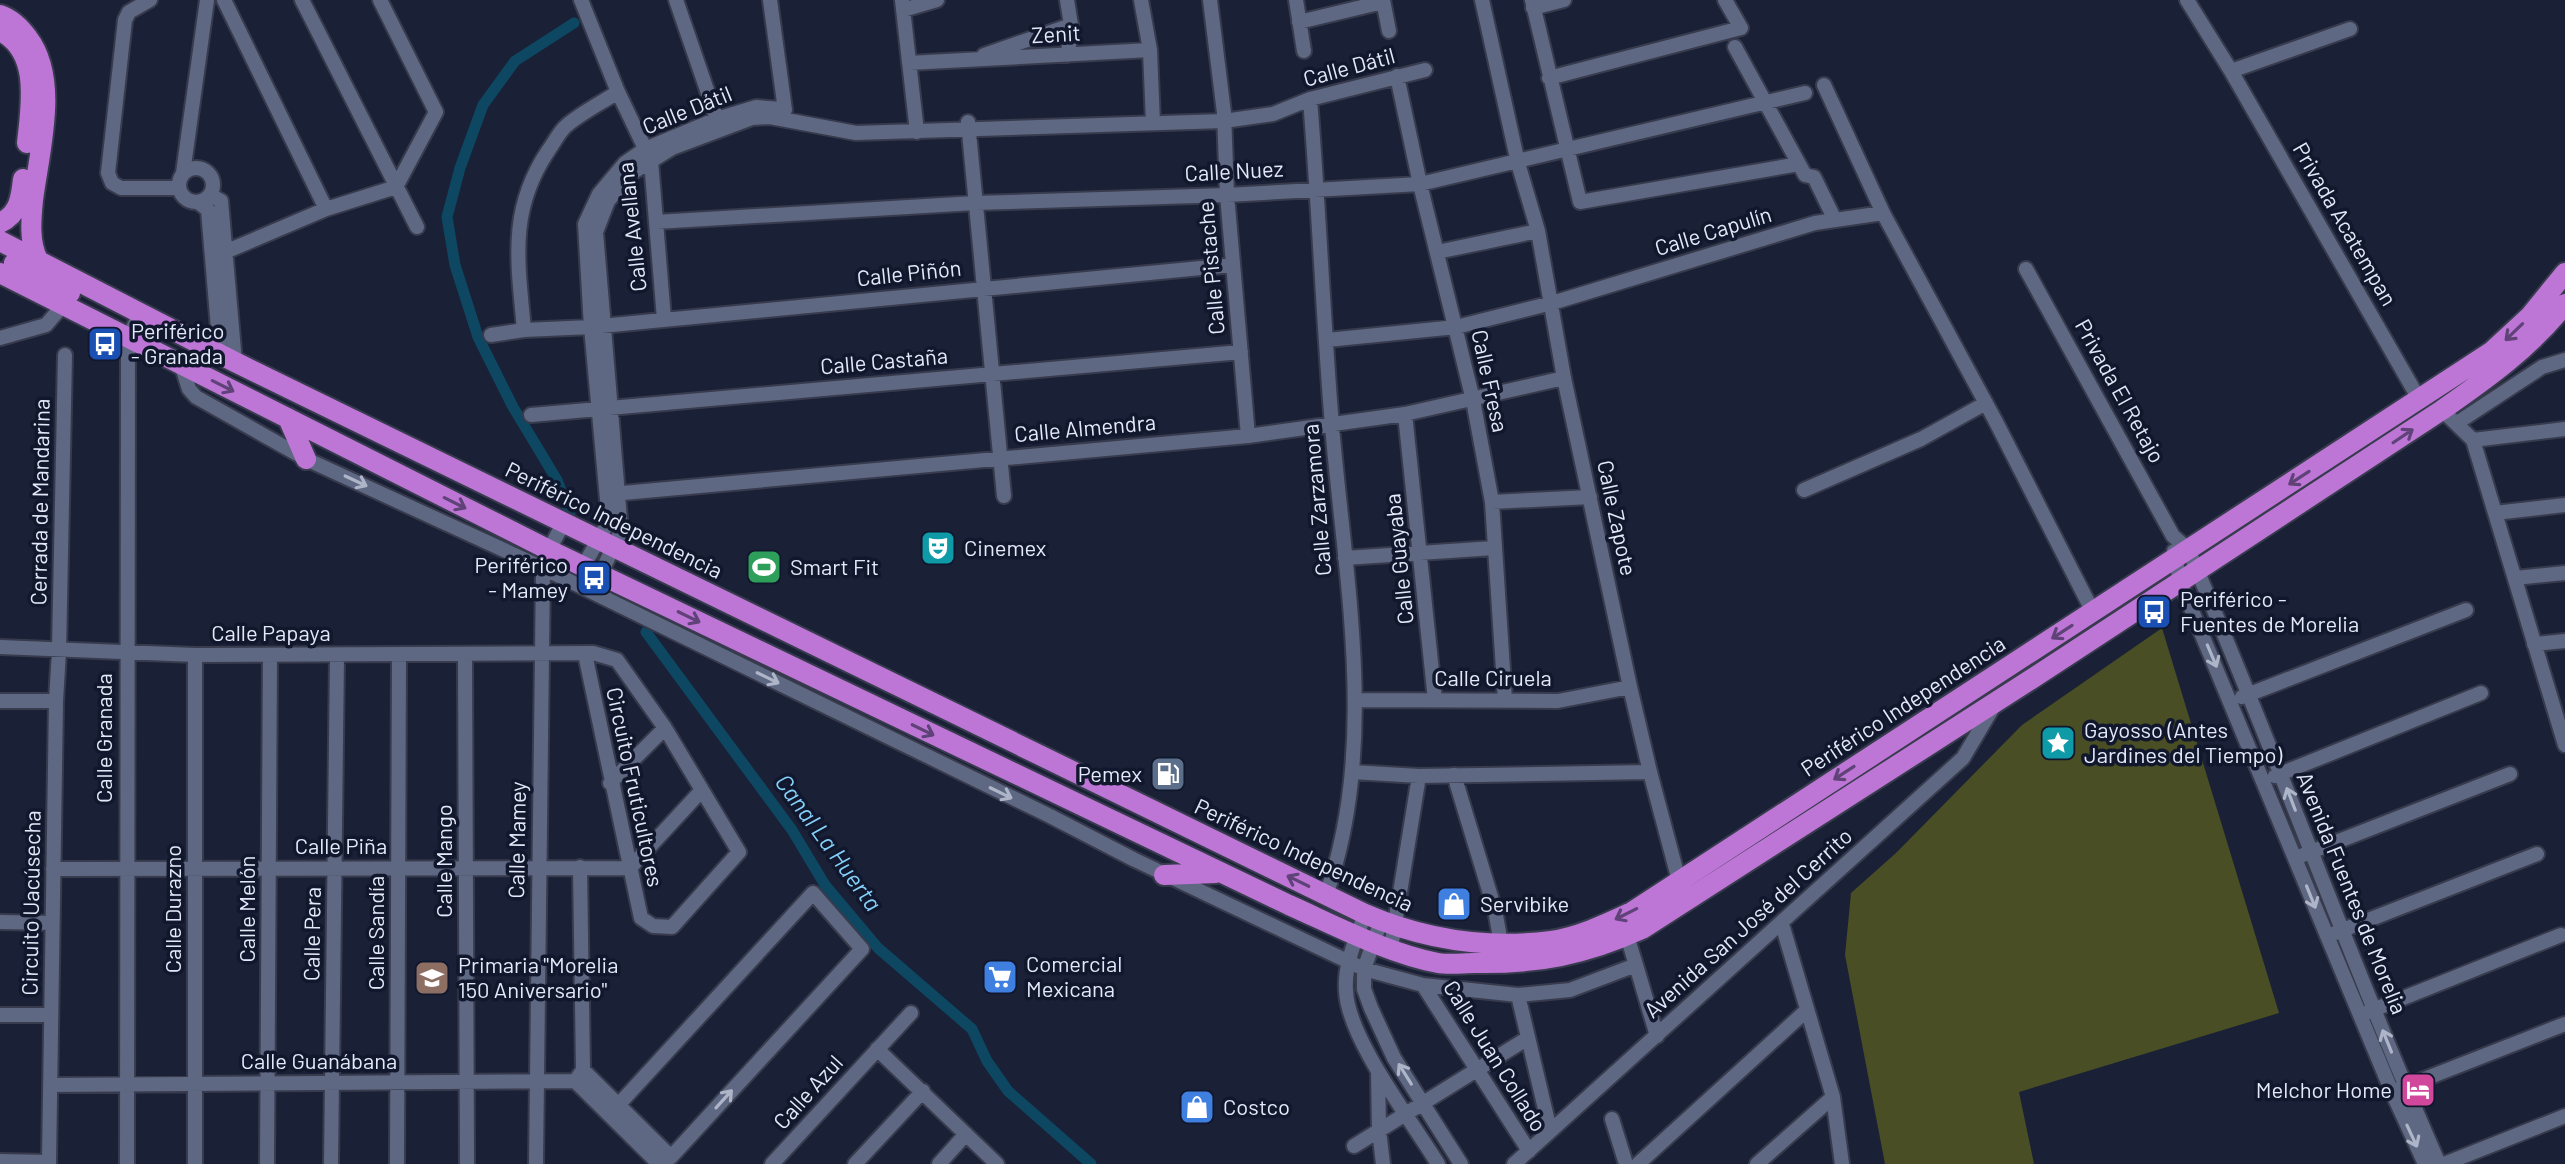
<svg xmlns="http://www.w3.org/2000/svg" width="2565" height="1164" viewBox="0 0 2565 1164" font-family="Barlow,sans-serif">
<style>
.green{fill:#494e24}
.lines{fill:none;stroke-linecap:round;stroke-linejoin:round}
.canal{stroke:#0d4762;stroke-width:11}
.minor-casing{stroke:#373b4d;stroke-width:18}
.highway-casing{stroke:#373b4d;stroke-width:24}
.minor{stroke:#5f6882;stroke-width:14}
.highway{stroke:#be76d6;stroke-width:20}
.oneway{stroke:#5f4278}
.oneway2{stroke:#aeb5c9}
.labels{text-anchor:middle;stroke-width:7;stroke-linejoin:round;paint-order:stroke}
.street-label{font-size:22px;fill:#e3e9f8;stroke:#11172c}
.poi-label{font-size:22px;fill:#e3e9f8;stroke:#11172c;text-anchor:start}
.water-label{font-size:24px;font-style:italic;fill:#84d0fa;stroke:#11172c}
</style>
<rect width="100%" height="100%" fill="#1a2136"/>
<!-- green -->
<path class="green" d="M2162 628 2279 1013 2019 1092 2034 1164H1885L1845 955 1851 893 1896 853 2022 725Z"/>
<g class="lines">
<!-- canal -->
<path class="canal" d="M570 514 557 480 513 407 478 337 455 265 447 217 460 168 483 105 515 61 574 23
M646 632 792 830 825 885 878 948 972 1029 987 1061 1008 1091 1091 1164"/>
<defs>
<path id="minor" d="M150 0 129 12 125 20 108 173 112 183 121 188H178
M224 0 326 209
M302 0 417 227
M581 0 618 92 651 161 664 319
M676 0 720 128
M770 0 785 110
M902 0 917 132
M1067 0 1071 25 1068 55
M1141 0 1150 50 1153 123
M1210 0 1224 113 1227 195 1248 436
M1296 0 1304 51
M1383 0 1389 31
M1482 0 1518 163 1538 231 1564 378 1630 687 1650 772 1679 881
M1532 0 1580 202 1799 164
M2187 0 2231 71 2419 399
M1533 8 1564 0
M903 10 937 0
M1299 22 1383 2
M1735 47 1805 175 1814 177 1835 220
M984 55 1071 25
M909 63 1150 50
M2231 71 2350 29
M1397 76 1420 184 1473 400 1492 502 1505 700
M1549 78 1741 28 1725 0
M1824 85 1883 213
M1310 99C1319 208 1323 317 1332 426 1345 580 1379 746 1326 895
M968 122 1004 496
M179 185a17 17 0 1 1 34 0a17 17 0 1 1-34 0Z
M183 173 207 0
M210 195 221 201 235 362
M198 202 208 210 220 352
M656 222 975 203 1227 195 1420 184 1805 93
M225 252 326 209 396 187 436 112 380 0
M1437 252 1538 231
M2026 269 2173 536 2188 549C2276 752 2350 961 2439 1164
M524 330C518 262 508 211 548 151 554 143 559 132 566 126 581 113 601 103 618 92
M491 335 524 330 591 327 1232 265
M0 338 46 325 63 305
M1327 340 1456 327 1552 303 1815 223 1883 213 1995 420 2093 612
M181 364 189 389 196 397 306 459 543 568 1050 816 1133 859 1364 969 1423 985 1518 995 1570 990 1636 965 1627 936
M2442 410 2473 440 2565 745
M1405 414 1435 700
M531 415 1241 352
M2457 423 2542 367 2565 360
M2473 440 2565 429
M1804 490 1921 439 1986 403
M612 494 1248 436 1405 414 1564 378
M1492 502 1590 497
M2495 513 2565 505
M2174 551 2180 582 2392 1092 2425 1164
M1345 558 1494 548
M583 567 609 521 591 327 585 224 599 194 625 163 645 149 717 119 756 107 781 109
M600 575 621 531 596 232 608 201 630 174 672 148 752 118 770 117 856 133 1224 121 1273 114 1310 99 1425 70
M2515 578 2565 573
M2534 644 2565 641
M0 647 195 655 593 653 617 660 665 728 739 852 672 927 653 926 641 918 585 654
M465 654 467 1164
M2242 697 2466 610
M1355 700 1558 701 1630 687
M0 701H56
M1352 772 1419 776 1650 772
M1454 775 1495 910 1501 943
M2275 776 2481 693
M610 783 665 728
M2303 855 2510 774
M580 867 583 1070
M53 869 630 868 702 790
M1365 914C1356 939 1344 964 1346 991 1348 1039 1412 1121 1438 1164
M1381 921 1364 969V989L1371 1008 1394 1058 1461 1164
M0 922 52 923
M1782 924 1833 1097 1842 1164
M2335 933 2537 854
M1391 948 1419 776
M1636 965 1657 1036
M1423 985 1529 1151
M1518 995 1550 1130
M2368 1012 2561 935
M0 1015H51
M877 1049 997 1164
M583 1070 671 1157
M1378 1072 1379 1130 1383 1164
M575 1081 656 1161 662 1163 671 1157 862 949 813 893 610 1114
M50 1085 575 1081 583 1070
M2399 1089 2565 1024
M1612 1119 1626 1164
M1354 1146 1528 1038
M0 1161 49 1162 56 701 59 651 65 355
M127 1164 128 338 140 314
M195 1164V655
M267 1164 270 655
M331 1164 337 656
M397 1164 399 655
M536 1164 543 568 549 550 564 522
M772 1164 911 1013
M855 1164 923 1091
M939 1164 966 1134
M1514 1164 1963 758 1995 704
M1638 1164 1807 1010
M1757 1164 1833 1097
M2444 1164 2565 1116"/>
<path id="highway" d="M0 15C12 19 20 27 28 38 60 80 39 152 33 200 31 220 29 242 38 260
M0 31C41 51 31 106 27 143
M0 223C19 214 21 198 23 179
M0 241 235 362 1365 914C1423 939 1487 949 1551 941 1579 937 1606 924 1632 912L2491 352 2530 316 2565 273
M14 263 70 293
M0 273 549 550 1289 905C1334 925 1389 954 1438 963 1450 965 1463 963 1475 963 1537 964 1585 955 1642 929L2030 680 2442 410C2488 378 2530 348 2565 304
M288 418 306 459
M1164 875 1216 873"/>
</defs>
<!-- minor casing -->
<use href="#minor" class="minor-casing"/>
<!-- highway casing -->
<use href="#highway" class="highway-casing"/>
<!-- minor -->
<use href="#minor" class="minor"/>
<!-- highway -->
<use href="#highway" class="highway"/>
</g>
<!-- one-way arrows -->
<defs><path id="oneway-shaft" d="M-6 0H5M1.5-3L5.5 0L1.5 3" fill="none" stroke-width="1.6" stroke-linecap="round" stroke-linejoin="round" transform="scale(2)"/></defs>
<g class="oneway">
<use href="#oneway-shaft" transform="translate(2514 332) rotate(136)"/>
<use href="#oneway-shaft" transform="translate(223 386) rotate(27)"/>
<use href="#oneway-shaft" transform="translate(2403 436) rotate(-34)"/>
<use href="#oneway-shaft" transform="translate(2299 478) rotate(147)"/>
<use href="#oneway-shaft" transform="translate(455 503) rotate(27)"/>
<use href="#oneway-shaft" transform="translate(689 617) rotate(26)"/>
<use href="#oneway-shaft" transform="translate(2062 632) rotate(147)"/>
<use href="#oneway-shaft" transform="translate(923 730) rotate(26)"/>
<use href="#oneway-shaft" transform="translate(1844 773) rotate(147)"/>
<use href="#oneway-shaft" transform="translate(1298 881) rotate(-154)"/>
<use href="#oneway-shaft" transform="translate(1626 914) rotate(153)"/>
</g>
<g class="oneway2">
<use href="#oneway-shaft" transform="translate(356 481) rotate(25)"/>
<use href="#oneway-shaft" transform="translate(2212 656) rotate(67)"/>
<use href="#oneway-shaft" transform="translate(768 678) rotate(26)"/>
<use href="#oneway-shaft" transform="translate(1001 793) rotate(26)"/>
<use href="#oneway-shaft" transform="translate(2291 799) rotate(-111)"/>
<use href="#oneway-shaft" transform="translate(2311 897) rotate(68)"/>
<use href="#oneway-shaft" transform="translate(2387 1041) rotate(-112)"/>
<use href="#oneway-shaft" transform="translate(1405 1074) rotate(-122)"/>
<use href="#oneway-shaft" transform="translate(724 1099) rotate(-48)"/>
<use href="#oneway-shaft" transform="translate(2412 1136) rotate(65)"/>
</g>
<!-- icons -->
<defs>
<symbol id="bus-square" viewBox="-11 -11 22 22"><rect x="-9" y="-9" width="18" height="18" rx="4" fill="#1a4fb4" stroke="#11172c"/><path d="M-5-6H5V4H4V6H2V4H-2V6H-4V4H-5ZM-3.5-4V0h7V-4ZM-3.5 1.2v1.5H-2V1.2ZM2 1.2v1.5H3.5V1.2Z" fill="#fff"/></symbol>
<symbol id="theatre-square" viewBox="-11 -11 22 22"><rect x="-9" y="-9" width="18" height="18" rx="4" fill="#0f9aa8" stroke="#11172c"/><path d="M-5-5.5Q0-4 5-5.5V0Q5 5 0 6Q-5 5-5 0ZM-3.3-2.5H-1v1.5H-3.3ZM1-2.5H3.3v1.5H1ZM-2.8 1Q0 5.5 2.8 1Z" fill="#fff"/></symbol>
<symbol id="stadium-square" viewBox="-11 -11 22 22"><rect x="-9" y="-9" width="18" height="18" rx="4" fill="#2e9e5b" stroke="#11172c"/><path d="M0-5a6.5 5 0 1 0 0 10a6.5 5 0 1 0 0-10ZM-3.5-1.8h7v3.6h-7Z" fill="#fff"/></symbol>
<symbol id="sight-square" viewBox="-11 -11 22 22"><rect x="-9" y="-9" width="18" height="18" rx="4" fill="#0f9aa8" stroke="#11172c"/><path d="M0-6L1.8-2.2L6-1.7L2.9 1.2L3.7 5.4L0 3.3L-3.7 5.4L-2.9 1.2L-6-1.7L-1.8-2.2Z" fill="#fff"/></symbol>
<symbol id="fuel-square" viewBox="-11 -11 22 22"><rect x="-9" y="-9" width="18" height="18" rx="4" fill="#5c6f8a" stroke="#11172c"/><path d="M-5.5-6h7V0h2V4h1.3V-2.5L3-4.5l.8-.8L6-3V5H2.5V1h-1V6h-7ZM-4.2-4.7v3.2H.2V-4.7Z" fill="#fff"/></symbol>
<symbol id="shop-square" viewBox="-11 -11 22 22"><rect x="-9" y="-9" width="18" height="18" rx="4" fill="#3f7fe0" stroke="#11172c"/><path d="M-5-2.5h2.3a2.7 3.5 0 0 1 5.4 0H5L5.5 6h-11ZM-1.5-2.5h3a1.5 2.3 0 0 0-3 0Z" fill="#fff"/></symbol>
<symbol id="supermarket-square" viewBox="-11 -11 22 22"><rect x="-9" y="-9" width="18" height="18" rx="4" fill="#3f7fe0" stroke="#11172c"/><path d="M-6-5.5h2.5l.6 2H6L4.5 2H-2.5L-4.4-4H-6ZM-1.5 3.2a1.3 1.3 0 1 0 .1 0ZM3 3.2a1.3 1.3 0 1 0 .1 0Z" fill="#fff"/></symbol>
<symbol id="school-square" viewBox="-11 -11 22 22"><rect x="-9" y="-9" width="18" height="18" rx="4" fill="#8d6e63" stroke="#11172c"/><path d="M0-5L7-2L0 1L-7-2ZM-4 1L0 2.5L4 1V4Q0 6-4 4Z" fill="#fff"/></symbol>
<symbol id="hotel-square" viewBox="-11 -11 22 22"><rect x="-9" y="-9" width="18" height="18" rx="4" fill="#d1479c" stroke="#11172c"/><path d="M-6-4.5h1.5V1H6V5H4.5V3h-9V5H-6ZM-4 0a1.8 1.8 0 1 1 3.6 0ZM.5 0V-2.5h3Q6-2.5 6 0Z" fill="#fff"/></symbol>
</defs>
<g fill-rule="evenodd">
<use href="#bus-square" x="85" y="324" width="40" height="40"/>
<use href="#theatre-square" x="918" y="528" width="40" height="40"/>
<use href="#stadium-square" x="744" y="547" width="40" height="40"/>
<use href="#bus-square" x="574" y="558" width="40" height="40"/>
<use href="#bus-square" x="2134" y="592" width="40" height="40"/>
<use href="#sight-square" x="2038" y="723" width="40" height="40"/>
<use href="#fuel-square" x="1148" y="754" width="40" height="40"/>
<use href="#shop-square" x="1434" y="884" width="40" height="40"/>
<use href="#supermarket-square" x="980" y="957" width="40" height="40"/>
<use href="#school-square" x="412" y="958" width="40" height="40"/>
<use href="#hotel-square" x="2398" y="1070" width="40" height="40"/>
<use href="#shop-square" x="1177" y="1087" width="40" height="40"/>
</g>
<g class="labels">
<!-- street labels -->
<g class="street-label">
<text transform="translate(1056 34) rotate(-3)" y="8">Zenit</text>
<text transform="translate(1349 67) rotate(-15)" y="8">Calle Dátil</text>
<text transform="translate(687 110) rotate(-22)" y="8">Calle Dátil</text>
<text transform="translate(1234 171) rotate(-3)" y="8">Calle Nuez</text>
<text transform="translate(2345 224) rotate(60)" y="8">Privada Acatempan</text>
<text transform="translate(632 227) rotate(-96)" y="8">Calle Avellana</text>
<text transform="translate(1713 231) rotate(-17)" y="8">Calle Capulín</text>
<text transform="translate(1211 268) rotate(-95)" y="8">Calle Pistache</text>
<text transform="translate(909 273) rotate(-6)" y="8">Calle Piñón</text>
<text transform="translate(884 361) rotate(-5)" y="8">Calle Castaña</text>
<text transform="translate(1490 381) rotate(78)" y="8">Calle Fresa</text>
<text transform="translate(2120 391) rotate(61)" y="8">Privada El Retajo</text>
<text transform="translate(1085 428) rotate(-5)" y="8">Calle Almendra</text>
<text transform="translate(1317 500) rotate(-95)" y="8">Calle Zarzamora</text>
<text transform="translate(40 502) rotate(-89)" y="8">Cerrada de Mandarina</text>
<text transform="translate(1617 518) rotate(78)" y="8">Calle Zapote</text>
<text transform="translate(614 520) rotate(26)" y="8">Periférico Independencia</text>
<text transform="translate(1399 559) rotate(-96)" y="8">Calle Guayaba</text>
<text x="271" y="641">Calle Papaya</text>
<text x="1493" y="686">Calle Ciruela</text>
<text transform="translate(1903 706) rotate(-33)" y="8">Periférico Independencia</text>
<text transform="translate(104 738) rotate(-90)" y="8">Calle Granada</text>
<text transform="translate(635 787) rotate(78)" y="8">Circuito Fruticultores</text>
<text transform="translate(517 840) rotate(-89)" y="8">Calle Mamey</text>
<text x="341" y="854">Calle Piña</text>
<text transform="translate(1304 855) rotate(25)" y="8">Periférico Independencia</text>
<text transform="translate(444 861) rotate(-90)" y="8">Calle Mango</text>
<text transform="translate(2352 893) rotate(68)" y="8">Avenida Fuentes de Morelia</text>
<text transform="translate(31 903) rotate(-89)" y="8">Circuito Uacúsecha</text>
<text transform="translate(173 909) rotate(-90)" y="8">Calle Durazno</text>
<text transform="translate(247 909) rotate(-90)" y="8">Calle Melón</text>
<text transform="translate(1748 923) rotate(-42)" y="8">Avenida San José del Cerrito</text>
<text transform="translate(376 933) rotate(-90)" y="8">Calle Sandía</text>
<text transform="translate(312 934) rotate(-89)" y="8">Calle Pera</text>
<text transform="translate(1495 1056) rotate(58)" y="8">Calle Juan Collado</text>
<text x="319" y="1069">Calle Guanábana</text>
<text transform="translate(808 1092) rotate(-48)" y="8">Calle Azul</text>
</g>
<!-- poi labels -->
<g class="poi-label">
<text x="131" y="339">Periférico<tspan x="131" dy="25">- Granada</tspan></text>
<text x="964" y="556">Cinemex</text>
<text x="568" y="573" text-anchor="end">Periférico<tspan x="568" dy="25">- Mamey</tspan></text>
<text x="790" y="575">Smart Fit</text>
<text x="2180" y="607">Periférico -<tspan x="2180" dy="25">Fuentes de Morelia</tspan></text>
<text x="2084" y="738">Gayosso (Antes<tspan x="2084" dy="25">Jardines del Tiempo)</tspan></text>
<text x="1142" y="782" text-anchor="end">Pemex</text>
<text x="1480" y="912">Servibike</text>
<text x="1026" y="972">Comercial<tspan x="1026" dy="25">Mexicana</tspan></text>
<text x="458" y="973">Primaria "Morelia<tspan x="458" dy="25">150 Aniversario"</tspan></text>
<text x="2392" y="1098" text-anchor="end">Melchor Home</text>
<text x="1223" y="1115">Costco</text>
</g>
<!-- water labels -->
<g class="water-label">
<text transform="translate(828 843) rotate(54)" y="8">Canal La Huerta</text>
</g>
</g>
</svg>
